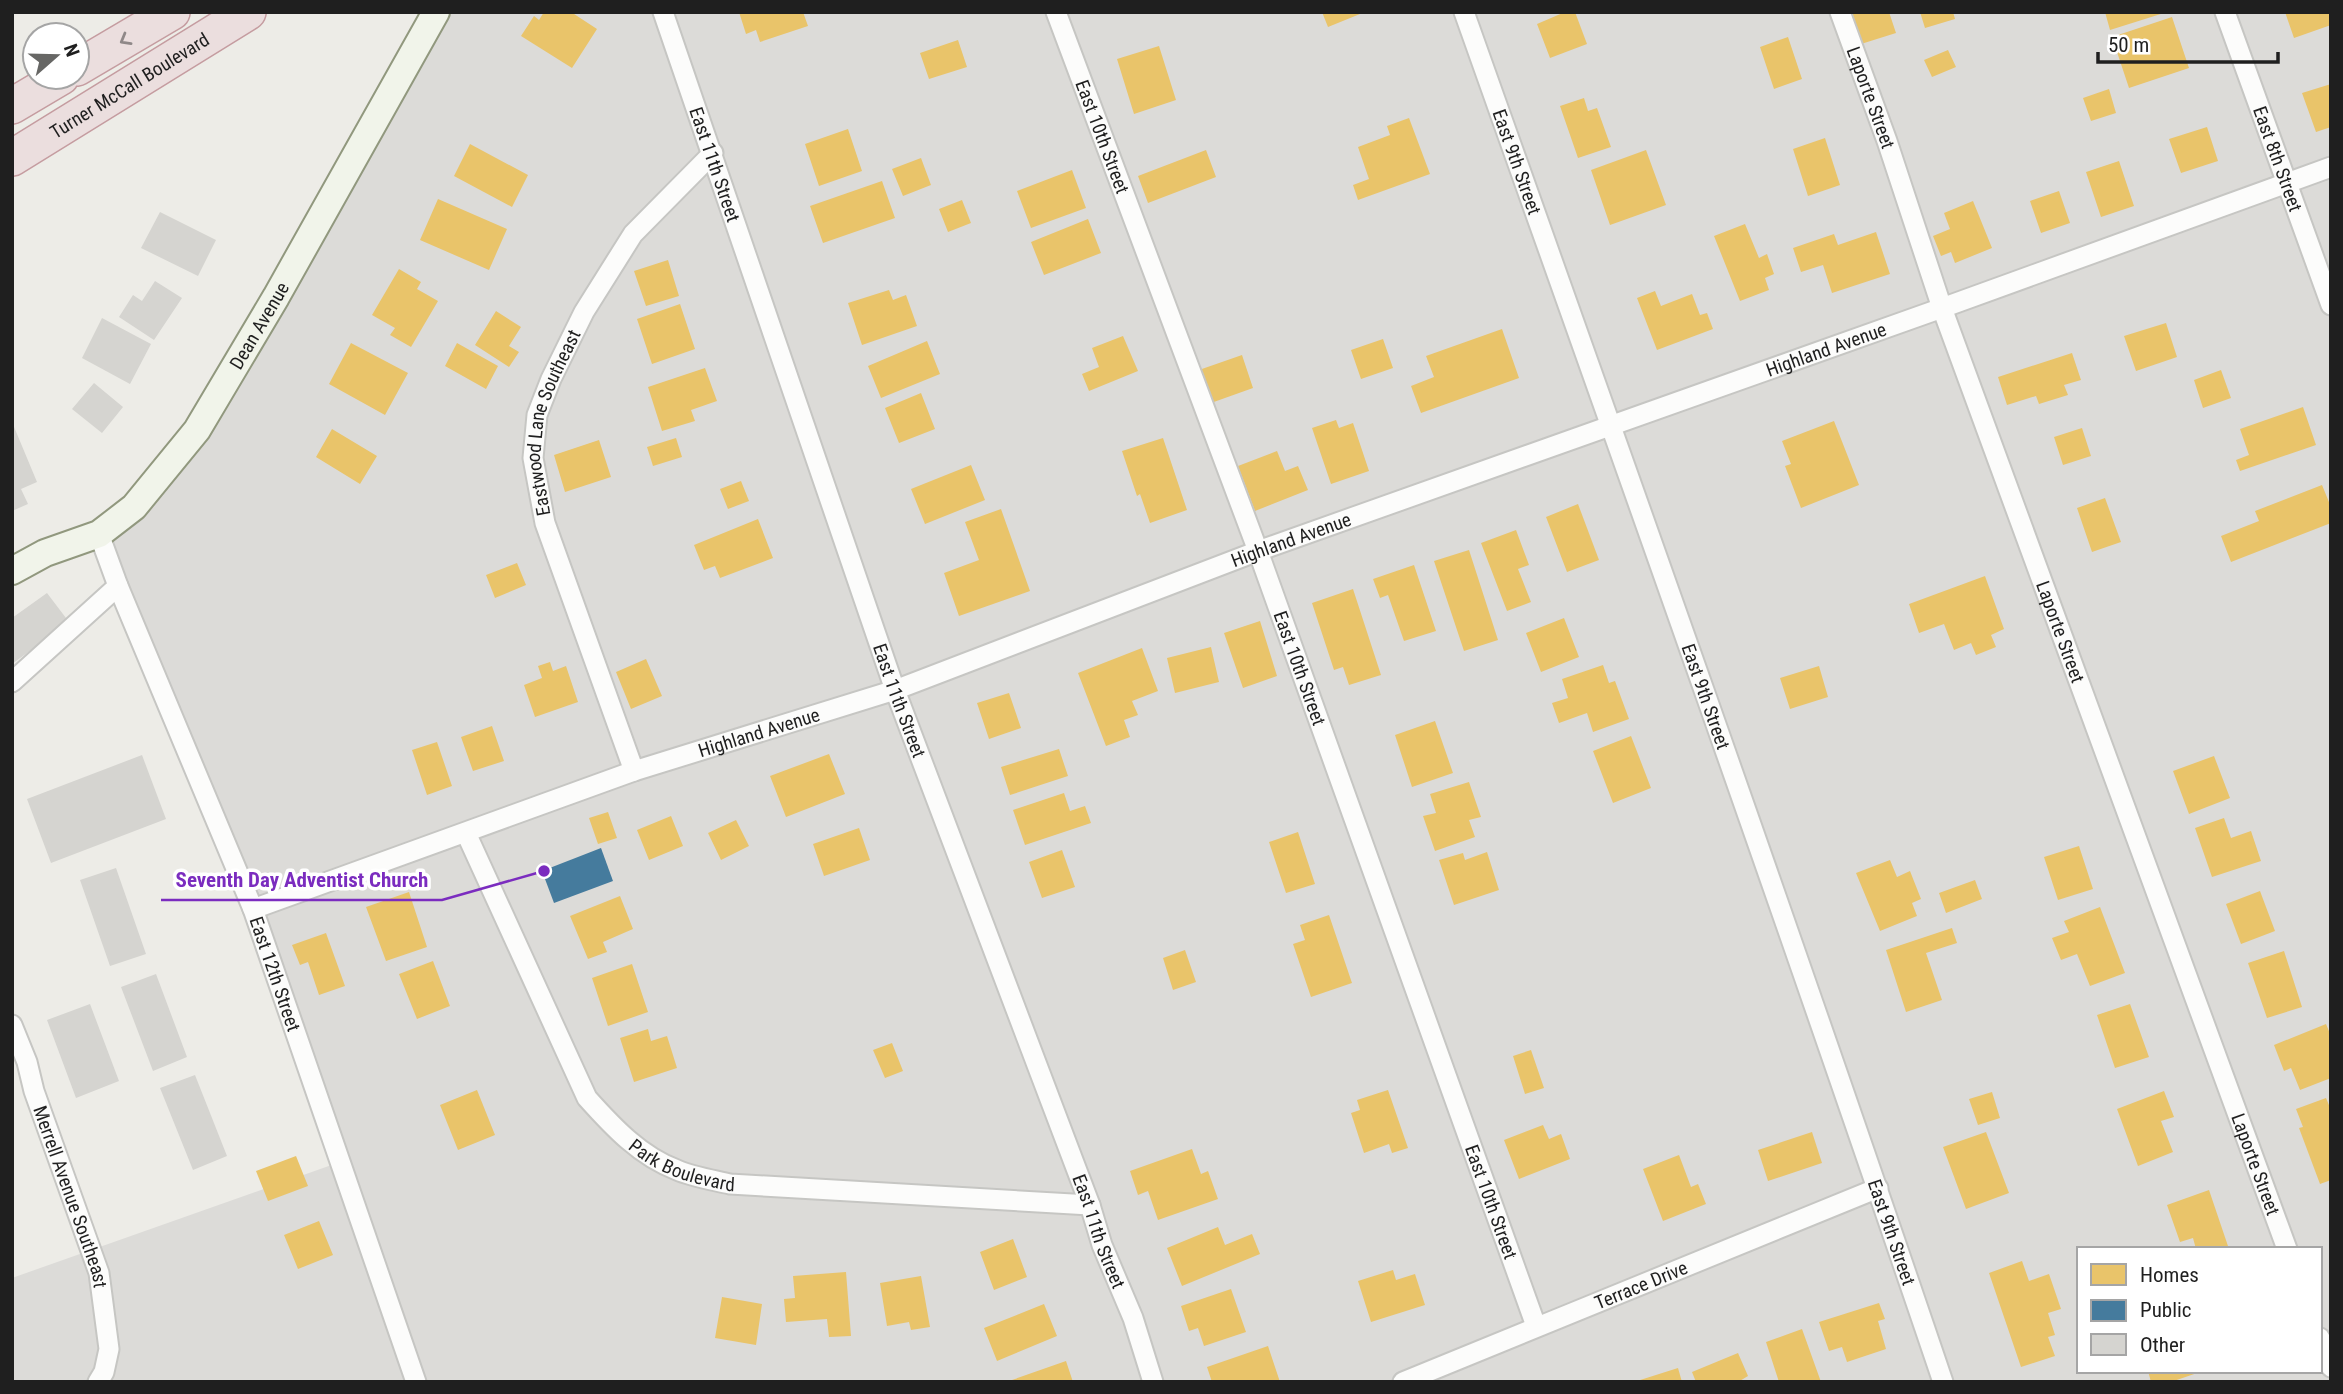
<svg xmlns="http://www.w3.org/2000/svg" width="2343" height="1394" viewBox="0 0 2343 1394" font-family="'Roboto Condensed',sans-serif">
<style>
.residential{fill:#dcdbd8;fill-rule:evenodd}
.homes{fill:#e9c46a}
.public{fill:#457b9d}
.building{fill:#d5d4d0}
.lines{fill:none;stroke-linecap:round;stroke-linejoin:round}
.street-casing{stroke:#c6c6c3;stroke-width:23}
.secondary-casing{stroke:#91987e;stroke-width:30}
.highway-casing{stroke:#c59ca0;stroke-width:38}
.street{stroke:#fcfcfb;stroke-width:19}
.secondary{stroke:#f1f4ea;stroke-width:26}
.highway{stroke:#ebdede;stroke-width:35}
.oneway{stroke:#8f8888}
.labels{text-anchor:middle;stroke-width:7;stroke-linejoin:round;paint-order:stroke}
.street-label{font-size:19px;fill:#1f1f1f;stroke:#fff}
.leader{fill:none;stroke:#7b2cbf;stroke-width:2.5}
.callout-dot{fill:#7b2cbf;stroke:#fff;stroke-width:2.5}
.callout-label{font-size:21px;text-anchor:middle;font-weight:bold;fill:#7b2cbf;stroke:#fff;stroke-width:7;stroke-linejoin:round;paint-order:stroke}
</style>
<rect width="100%" height="100%" fill="#edece7"/>
<!-- residential -->
<path class="residential" d="M436 12H2331V1382H12V1278L340 1162 99 534 197 429ZM2079 1249H2320V1371H2079Z"/>
<!-- homes -->
<path class="homes" d="M544 12H571L597 29 572 68 521 36 534 16 539 20Z
M739 12H803L808 26 760 42 756 30 746 34Z
M1322 12H1365L1328 27Z
M1565 12H1575L1587 44 1550 58 1537 24Z
M1850 12H1889L1896 33 1861 44Z
M1920 12H1953L1955 19 1925 28Z
M2105 12H2164V13L2110 30Z
M2285 12H2331V25L2294 38Z
M2172 17 2189 68 2129 88 2112 37Z
M1788 37 1802 79 1774 89 1760 47Z
M958 40 967 67 929 79 920 53Z
M1159 46 1176 100 1134 114 1117 59Z
M1948 50 1956 67 1932 77 1924 60Z
M2331 84V127L2316 132 2302 93Z
M2109 89 2116 113 2091 121 2083 98Z
M1584 98 1588 111 1597 108 1611 147 1578 158 1560 106Z
M1409 118 1430 174 1358 200 1353 185 1369 179 1358 147 1390 135 1387 126Z
M2207 127 2218 161 2181 173 2169 139Z
M848 129 862 171 819 186 805 144Z
M1825 138 1840 185 1808 196 1793 149Z
M470 144 528 175 512 207 454 176Z
M1206 150 1216 177 1148 203 1138 176Z
M1646 150 1666 205 1610 225 1591 170Z
M921 158 931 185 903 196 892 169Z
M2119 161 2134 206 2101 217 2086 172Z
M1072 170 1086 208 1031 228 1017 191Z
M882 181 895 218 823 243 810 206Z
M2059 191 2070 223 2041 233 2030 201Z
M438 199 507 229 489 270 420 240Z
M962 200 971 223 948 232 939 209Z
M1973 201 1992 248 1955 263 1951 252 1941 256 1933 236 1950 229 1944 213Z
M1088 219 1101 253 1044 275 1031 242Z
M1745 224 1759 258 1767 254 1774 274 1765 278 1769 290 1740 301 1714 236Z
M1876 232 1890 274 1832 293 1823 265 1801 272 1793 248 1834 234 1838 245Z
M668 260 679 296 646 306 634 271Z
M399 269 421 282 417 289 438 301 411 347 390 335 395 328 372 315Z
M889 290 893 300 906 295 917 326 862 345 848 303Z
M1655 291 1661 306 1692 294 1700 315 1707 313 1713 329 1657 350 1637 298Z
M680 304 695 349 652 364 637 319Z
M496 311 521 327 509 346 519 352 509 367 475 345Z
M2166 323 2177 357 2136 371 2124 336Z
M1502 329 1519 378 1421 413 1411 386 1434 377 1426 356Z
M1123 336 1138 371 1089 391 1082 374 1099 367 1092 348Z
M1383 339 1393 368 1361 379 1351 350Z
M927 341 940 374 881 398 868 366Z
M351 343 408 373 385 415 329 384Z
M457 343 498 366 486 389 445 366Z
M2072 353 2081 380 2064 385 2068 395 2039 404 2036 396 2007 405 1998 377Z
M1242 355 1253 388 1211 403 1199 370Z
M705 368 717 401 691 410 695 421 662 431 648 387Z
M2221 370 2231 398 2203 408 2194 380Z
M921 393 935 429 899 443 885 408Z
M2303 407 2316 445 2240 471 2236 460 2249 455 2240 429Z
M1336 420 1339 428 1353 423 1369 471 1331 484 1312 428Z
M1834 421 1859 485 1801 508 1785 466 1791 464 1782 441Z
M2082 428 2091 456 2063 465 2054 437Z
M332 429 377 456 360 484 316 457Z
M676 438 682 457 653 466 647 447Z
M1163 438 1187 510 1150 523 1140 494 1137 496 1122 451Z
M599 440 611 477 565 492 554 455Z
M1277 451 1285 471 1298 466 1308 490 1255 511 1238 466Z
M971 465 985 500 925 524 911 489Z
M741 481 749 501 728 509 720 489Z
M2322 485 2331 507V523L2231 562 2221 536 2259 521 2255 511Z
M2105 498 2121 542 2092 552 2077 508Z
M1578 504 1599 560 1567 572 1546 517Z
M1001 509 1030 591 959 616 944 573 979 560 965 522Z
M758 519 773 558 720 578 715 566 704 570 694 545Z
M1516 530 1529 565 1518 569 1531 602 1507 611 1481 543Z
M1469 550 1498 640 1464 651 1434 561Z
M517 563 526 585 495 598 486 575Z
M1414 565 1436 631 1404 641 1388 595 1380 598 1373 579Z
M1985 576 2004 629 1991 635 1996 647 1976 655 1971 643 1954 650 1944 624 1919 633 1909 604Z
M1353 589 1381 675 1349 685 1343 667 1334 670 1312 603Z
M1564 618 1579 657 1541 672 1526 633Z
M1260 621 1277 676 1243 688 1224 633Z
M1211 647 1219 682 1175 693 1167 658Z
M1142 648 1158 691 1132 701 1138 715 1124 720 1130 737 1106 746 1078 673Z
M646 659 662 696 631 709 616 672Z
M550 662 553 671 566 666 578 702 535 717 524 685 542 678 538 666Z
M1603 665 1609 683 1615 681 1629 719 1593 732 1587 713 1559 723 1552 703 1568 698 1562 679Z
M1819 666 1828 697 1790 709 1780 678Z
M1009 693 1021 728 989 739 977 703Z
M1435 721 1453 773 1412 787 1395 735Z
M492 726 504 761 473 771 461 737Z
M1631 736 1651 788 1613 803 1593 751Z
M437 742 452 786 427 795 412 750Z
M1059 749 1068 776 1010 795 1001 767Z
M829 754 845 794 786 817 770 776Z
M2214 756 2230 798 2189 814 2173 771Z
M1469 782 1481 817 1469 820 1475 837 1435 851 1423 816 1436 813 1430 794Z
M1064 793 1070 811 1085 806 1091 823 1025 845 1013 810Z
M608 812 617 838 598 844 589 818Z
M671 816 683 846 649 860 637 830Z
M2224 818 2231 838 2251 831 2261 861 2212 877 2195 828Z
M736 820 749 846 721 860 708 833Z
M859 828 870 860 824 876 813 844Z
M1298 832 1315 884 1286 893 1269 842Z
M2079 846 2093 889 2058 900 2044 857Z
M1062 850 1075 887 1042 898 1029 862Z
M1487 852 1499 890 1454 905 1439 860 1463 853 1465 860Z
M1890 860 1897 877 1910 871 1921 899 1912 903 1917 916 1880 931 1856 873Z
M1975 880 1982 899 1946 913 1939 893Z
M2260 891 2275 931 2241 944 2226 904Z
M409 892 427 947 386 961 366 907Z
M620 896 633 929 603 942 607 952 588 959 570 916Z
M2100 907 2125 973 2090 986 2077 954 2061 960 2052 938 2069 932 2064 921Z
M1329 915 1352 983 1311 997 1293 944 1305 940 1300 925Z
M1952 928 1957 943 1926 953 1942 1000 1906 1012 1886 950Z
M326 933 345 986 319 995 308 962 300 965 292 945Z
M1185 950 1196 982 1173 990 1163 958Z
M2284 951 2302 1007 2267 1018 2248 963Z
M433 961 450 1006 417 1019 399 974Z
M632 964 648 1012 608 1026 592 978Z
M2130 1004 2149 1057 2115 1068 2097 1015Z
M2326 1024 2331 1036V1078L2300 1090 2291 1068 2284 1071 2274 1045Z
M648 1029 651 1041 667 1036 677 1068 634 1082 620 1038Z
M892 1043 903 1071 885 1078 873 1050Z
M1531 1050 1544 1088 1525 1094 1513 1056Z
M477 1090 495 1135 458 1150 440 1105Z
M1388 1090 1408 1148 1392 1153 1389 1144 1364 1153 1351 1113 1360 1110 1357 1100Z
M2164 1091 2174 1117 2161 1121 2173 1152 2138 1166 2117 1109Z
M1992 1092 2000 1118 1978 1125 1969 1099Z
M2326 1098 2331 1110V1180L2320 1184 2299 1128 2303 1127 2296 1109Z
M1543 1125 1549 1139 1561 1134 1570 1159 1519 1179 1504 1140Z
M1812 1132 1822 1163 1768 1181 1758 1150Z
M1986 1132 2009 1193 1966 1209 1943 1147Z
M1192 1149 1201 1174 1208 1171 1218 1199 1158 1220 1148 1191 1138 1195 1130 1171Z
M1679 1155 1691 1187 1698 1184 1706 1204 1663 1221 1643 1169Z
M296 1156 308 1186 268 1201 256 1171Z
M2209 1190 2229 1249H2196L2193 1238 2180 1242 2167 1205Z
M319 1221 333 1255 298 1269 284 1235Z
M1218 1227 1225 1245 1252 1234 1260 1254 1182 1286 1167 1248Z
M1013 1239 1027 1277 994 1290 980 1252Z
M2022 1261 2029 1281 2049 1274 2061 1309 2048 1313 2055 1335 2048 1337 2055 1356 2021 1367 1989 1273Z
M1393 1270 1396 1280 1415 1274 1425 1305 1371 1322 1358 1281Z
M846 1272 851 1336 829 1337 827 1319 786 1322 784 1299 795 1298 793 1276Z
M921 1276 930 1327 911 1330 909 1322 887 1326 880 1283Z
M1231 1289 1246 1332 1204 1346 1198 1328 1189 1331 1181 1306Z
M722 1297 762 1304 756 1345 715 1338Z
M1879 1303 1885 1319 1878 1321 1886 1349 1847 1362 1842 1347 1829 1351 1819 1322Z
M1044 1304 1057 1336 997 1361 984 1328Z
M1802 1329 1821 1382H1779L1766 1342Z
M1268 1346 1280 1382H1212L1207 1367Z
M1738 1353 1748 1376 1738 1382H1696L1692 1372Z
M1066 1361 1073 1382H1013L1012 1380Z
M1678 1368 1682 1382H1637V1381Z
M2148 1371H2200V1372L2171 1382H2151Z"/>
<!-- public -->
<path class="public" d="M601 848 613 881 554 903 542 871Z"/>
<!-- building -->
<path class="building" d="M160 212 216 240 198 276 141 248Z
M155 281 182 298 154 340 119 317 133 295 142 301Z
M102 318 151 344 130 384 82 358Z
M94 383 123 407 102 433 72 409Z
M12 422 37 482 21 489 28 504 12 511Z
M47 593 69 622 12 664V618Z
M142 755 166 819 51 863 27 799Z
M116 868 146 954 110 966 80 880Z
M156 974 187 1057 153 1071 121 987Z
M90 1004 119 1081 76 1098 47 1020Z
M195 1075 227 1156 193 1170 160 1088Z"/>
<g class="lines">
<defs>
<g id="street">
<path id="s1" d="M663 12 895 690 1090 1205 1102 1245 1133 1318 1153 1382"/>
<path id="s2" d="M1056 12 1258 551 1536 1326"/>
<path id="s3" d="M1464 12C1626 468 1788 924 1943 1382"/>
<path id="s4" d="M1840 12 1887 141 1942 308 2287 1249"/>
<path id="s5" d="M2225 12 2331 305"/>
<path id="s6" d="M99 534 118 586 253 909 416 1382"/>
<path d="M12 682 118 586"/>
<path id="s7" d="M634 771 545 523 533 458 537 415 551 379 584 312 633 234 713 153"/>
<path id="s8" d="M466 833 587 1098C613 1127 640 1156 677 1170 693 1177 713 1180 730 1184L1090 1205"/>
<path id="s9" d="M253 909 634 771 895 690 1258 551 1942 308 2331 167"/>
<path id="s10" d="M12 1025 27 1062 34 1091 99 1273 109 1349 104 1372 98 1382"/>
<path d="M2320 1338 2331 1367"/>
<path id="s11" d="M1403 1382 1878 1188"/>
</g>
<g id="secondary">
<path id="s12" d="M12 571 45 553 99 534 134 507 197 430 276 297 436 12"/>
</g>
<g id="highway">
<path d="M77 68 172 12"/>
<path d="M12 106 61 77"/>
<path id="s13" d="M12 158 248 12"/>
</g>
</defs>
<!-- street casing -->
<use href="#street" class="street-casing"/>
<!-- secondary casing -->
<use href="#secondary" class="secondary-casing"/>
<!-- highway casing -->
<use href="#highway" class="highway-casing"/>
<!-- street -->
<use href="#street" class="street"/>
<!-- secondary -->
<use href="#secondary" class="secondary"/>
<!-- highway -->
<use href="#highway" class="highway"/>
</g>
<!-- one-way arrows -->
<defs><path id="oneway-chevron" d="M-2-3.5L2.5 0L-2 3.5" fill="none" stroke-width="1.6" stroke-linecap="round" stroke-linejoin="round" transform="scale(1.75)"/></defs>
<use class="oneway" href="#oneway-chevron" transform="translate(125 40) rotate(150)"/>
<g class="labels">
<!-- street labels -->
<g class="street-label">
<text dy="7" stroke="none"><textPath href="#s13" startOffset="138">Turner McCall Boulevard</textPath></text>
<text dy="7" stroke="none"><textPath href="#s4" startOffset="91">Laporte Street</textPath></text>
<text dy="7" stroke="none"><textPath href="#s2" startOffset="133">East 10th Street</textPath></text>
<text dy="7" stroke="none"><textPath href="#s5" startOffset="156">East 8th Street</textPath></text>
<text dy="7" stroke="none"><textPath href="#s3" startOffset="159">East 9th Street</textPath></text>
<text dy="7" stroke="none"><textPath href="#s1" startOffset="161">East 11th Street</textPath></text>
<text dy="7" stroke="none"><textPath href="#s12" startOffset="360">Dean Avenue</textPath></text>
<text dy="7" stroke="none"><textPath href="#s9" startOffset="1670">Highland Avenue</textPath></text>
<text dy="7" stroke="none"><textPath href="#s7" startOffset="368">Eastwood Lane Southeast</textPath></text>
<text dy="7" stroke="none"><textPath href="#s9" startOffset="1102">Highland Avenue</textPath></text>
<text dy="7" stroke="none"><textPath href="#s4" startOffset="658">Laporte Street</textPath></text>
<text dy="7" stroke="none"><textPath href="#s2" startOffset="700">East 10th Street</textPath></text>
<text dy="7" stroke="none"><textPath href="#s3" startOffset="726">East 9th Street</textPath></text>
<text dy="7" stroke="none"><textPath href="#s1" startOffset="728">East 11th Street</textPath></text>
<text dy="7" stroke="none"><textPath href="#s9" startOffset="536">Highland Avenue</textPath></text>
<text dy="7" stroke="none"><textPath href="#s6" startOffset="474">East 12th Street</textPath></text>
<text dy="7" stroke="none"><textPath href="#s8" startOffset="411">Park Boulevard</textPath></text>
<text dy="7" stroke="none"><textPath href="#s4" startOffset="1225">Laporte Street</textPath></text>
<text dy="7" stroke="none"><textPath href="#s10" startOffset="182">Merrell Avenue Southeast</textPath></text>
<text dy="7" stroke="none"><textPath href="#s2" startOffset="1267">East 10th Street</textPath></text>
<text dy="7" stroke="none"><textPath href="#s1" startOffset="1295">East 11th Street</textPath></text>
<text dy="7" stroke="none"><textPath href="#s3" startOffset="1293">East 9th Street</textPath></text>
<text dy="7" stroke="none"><textPath href="#s11" startOffset="257">Terrace Drive</textPath></text>
</g>
</g>
<!-- callouts -->
<path class="leader" d="M544 871L442 900H161"/>
<circle class="callout-dot" cx="544" cy="871" r="7"/>
<g class="callout-label">
<text x="302" y="887">Seventh Day Adventist Church</text>
</g>
<!-- border -->
<rect width="2343" height="1394" fill="none" stroke="#1f1f1f" stroke-width="28"/>
<!-- legend -->
<rect x="2077" y="1247" width="245" height="126" fill="#ffffff" stroke="#a5a5a5" stroke-width="2"/>
<rect x="2091" y="1264" width="35" height="21" fill="#e9c46a" stroke="#a5a5a5" stroke-width="2"/>
<text x="2140" y="1282" font-size="21" fill="#1f1f1f">Homes</text>
<rect x="2091" y="1300" width="35" height="21" fill="#457b9d" stroke="#a5a5a5" stroke-width="2"/>
<text x="2140" y="1317" font-size="21" fill="#1f1f1f">Public</text>
<rect x="2091" y="1334" width="35" height="21" fill="#d5d4d0" stroke="#a5a5a5" stroke-width="2"/>
<text x="2140" y="1352" font-size="21" fill="#1f1f1f">Other</text>
<!-- north arrow -->
<g transform="translate(56 56) rotate(70)"><circle r="33" fill="#ffffff" stroke="#a5a5a5" stroke-width="2"/>
<path d="M0-5L12 26L0 18L-12 26Z" fill="#676765"/>
<text y="-10" font-size="19" font-weight="bold" text-anchor="middle" fill="#1f1f1f">N</text>
</g>
<!-- scale -->
<path d="M2098 52v10h180v-10" fill="none" stroke="#1f1f1f" stroke-width="3.5"/>
<text x="2108" y="52" font-size="21" fill="#1f1f1f" stroke="#ffffff" stroke-width="5" paint-order="stroke">50 m</text>
</svg>
